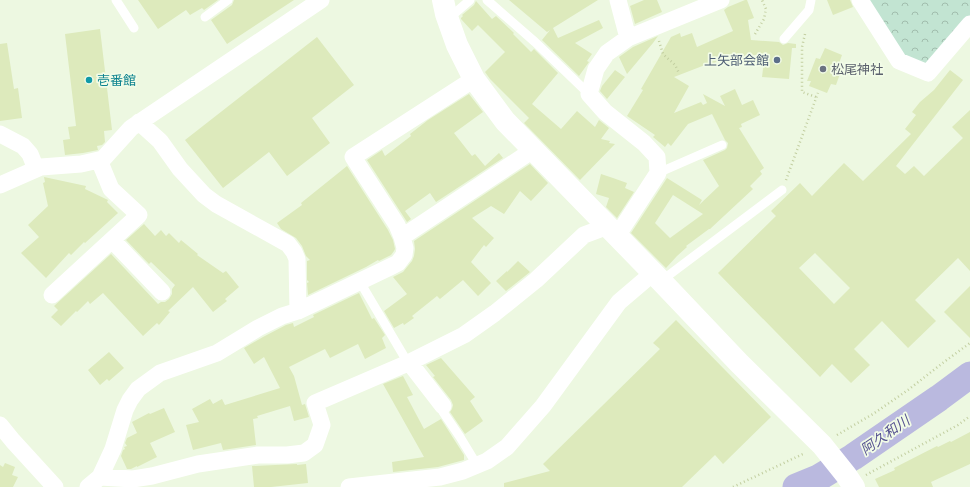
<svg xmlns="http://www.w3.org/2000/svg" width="970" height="487" viewBox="0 0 970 487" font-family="'IBM Plex Sans','Noto Sans JP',sans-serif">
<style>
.forest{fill:url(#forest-crowns)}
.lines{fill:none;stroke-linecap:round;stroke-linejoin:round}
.river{stroke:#bab9df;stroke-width:27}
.building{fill:#ddeabc;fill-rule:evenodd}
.path{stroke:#c2cea0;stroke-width:2.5;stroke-dasharray:1 3;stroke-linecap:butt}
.lane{stroke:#fff;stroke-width:9}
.street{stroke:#fff;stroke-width:17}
.secondary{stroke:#fff;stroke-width:22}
.service-dot{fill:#5c6f8a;stroke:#f2fce7;stroke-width:1.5}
.worship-dot{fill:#6b7280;stroke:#f2fce7;stroke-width:1.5}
.culture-dot{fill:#0f9aa8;stroke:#f2fce7;stroke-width:1.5}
.labels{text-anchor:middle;stroke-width:3.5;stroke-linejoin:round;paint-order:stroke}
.service-label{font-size:13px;fill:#4e5e75;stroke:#f2fce7;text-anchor:end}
.worship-label{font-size:13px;fill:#5b616d;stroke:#f2fce7;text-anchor:start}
.culture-label{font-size:13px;fill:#0d838f;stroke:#f2fce7;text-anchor:start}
.water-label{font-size:14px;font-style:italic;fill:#565291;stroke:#f2fce7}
</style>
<defs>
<pattern id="forest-crowns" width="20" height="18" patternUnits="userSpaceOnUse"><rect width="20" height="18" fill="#c2e4d2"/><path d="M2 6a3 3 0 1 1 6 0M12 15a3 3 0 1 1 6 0" fill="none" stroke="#a1bdad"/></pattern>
</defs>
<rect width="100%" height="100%" fill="#edf8e1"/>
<!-- forest -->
<path class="forest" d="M869 0H970V17L928 65 904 55Z"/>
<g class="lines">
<!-- river -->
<path class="river" d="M796 487 818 478 853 457 939 398 970 375"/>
</g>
<!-- building -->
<path class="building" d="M138 0H218L204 10 202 8 190 15 186 10 158 29Z
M234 0H294L227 44 211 20 232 5Z
M509 0H598L553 28 558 38 599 20 603 28 575 43 592 54 587 61 589 62 579 76 542 40 550 30 547 32Z
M644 0H657L662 12 635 24 630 6Z
M745 0H747L754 18 748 20 751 40 779 42 783 45 788 43 796 44V48H792L789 79 762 77 765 53 736 59 735 53 706 67 705 65 674 77 689 86 674 113 701 102 703 105 707 103 703 94 725 106 720 96 735 89 742 105 753 100 760 115 741 124 742 127 739 128 764 168 760 171 762 174 750 186 753 189 710 229H709L686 246 687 247 677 256 666 268 631 233 667 178 702 200 699 205 719 186 703 160 725 150 727 148 728 143 725 140 712 114 688 124 671 146 668 143 665 147 653 137 655 135 627 116 643 90 641 89 671 37 680 33 681 37 692 33 697 47 733 31 724 10 728 7ZM673 195 703 214 670 238 655 223Z
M827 0H850L853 7 833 15Z
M476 1 492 19 496 16 514 33 513 34 531 52 534 49 558 73 532 104 561 129 577 111 595 127 599 120 609 128 601 139 610 141 609 143 615 144 580 180 524 123 529 118 490 79 485 72 505 52 478 25 472 31 461 19V18L463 16 462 15 474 5Z
M100 29 112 130 104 131 105 142 102 145 97 146 98 150 83 153 65 155 63 140 70 139 68 127 76 126 65 34Z
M658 36 653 43 627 74 619 57 633 47Z
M317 37 354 85 312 118 330 143 287 176 269 152 223 188 185 140Z
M7 43 14 89 18 88 22 118 0 121V44Z
M825 48 842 55 838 66 842 68 836 85 831 84 827 93 809 86 811 81H807L816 58 820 59Z
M615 70 625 77 607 99 600 91 602 86Z
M950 70 963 80 896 166 905 174 914 166 924 176 963 138 952 127 970 110V271L958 258 915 300 936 321 908 348 882 321 854 349 870 365 851 383 832 364 820 377 718 273 776 216 771 211 800 183 812 196 844 163 863 181 911 134 905 129 916 115 912 112 920 102 934 90ZM815 253 850 288 834 304 799 268Z
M469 94 483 112 454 133 472 156 475 154 485 166 499 153 503 158 436 202 430 193 405 211 411 219 407 222 367 160 382 150 385 156 411 136 410 134 428 120Z
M530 164 548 183 531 201 520 191 504 214 491 206 472 218 494 238 486 247 484 245 471 262 491 283 478 296 463 280 440 299 437 296 412 316 414 318 404 325 403 323 394 328 384 311 407 294 393 277 403 272 412 261 414 256 415 249 414 241Z
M347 166 388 230 393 240 395 249 394 251 391 255 379 261 378 260 366 267 308 295 307 283 309 282 307 280V261L310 260 306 256 302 246 296 238 281 229 277 223 302 205 301 203Z
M601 174 613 178 627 183 625 188 634 192 617 218 606 207 609 198 596 194Z
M44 177 86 186 85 189 108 200 107 202 118 213 85 243 84 242 71 255 69 253 46 278 21 253 39 237 28 225 48 206 43 183 45 182Z
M144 224 155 236 161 230 166 236 169 233 179 243 181 240 198 254 197 255 223 273 226 271 239 287 225 299 227 301 213 312 193 287 168 311 170 312 159 325 157 323 143 336 103 293 90 304 88 301 77 312 76 311 61 326 51 317 58 310 54 306 111 254 158 304 161 302H165L169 299 172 294V289L175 285 151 262 149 264 126 240Z
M518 261 530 272 506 291 496 281 507 271V272Z
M970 286V338L944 312Z
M359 293 372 319 374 318 385 335 382 338 386 348 365 359 358 344 330 358 325 349 289 367 294 376 302 405 305 404 309 417 294 421 290 406 257 416 258 418 253 419 256 445 223 450 221 443 193 450 186 425 199 422 192 409 210 399 213 404 222 399 225 405 280 388 264 357 254 364 244 348 263 337 286 325 293 323 294 327 314 317 313 315Z
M676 320 771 417 723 464 715 455 682 487H504V483L550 471 543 464 660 349 653 343Z
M109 352 124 368 109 381 107 379 100 385 88 370Z
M441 358 475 397 470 401 483 421 465 434 450 412 452 409 453 405 451 400 433 377 435 376 426 365Z
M403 376 413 395 407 397 424 429 441 419 464 455V460L438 467 393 472 392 462 424 457 383 384Z
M164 408 175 432 150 443 157 457 137 467V466L131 469H127L121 456 123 450 125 449 124 447 127 446 125 443 127 438 137 433 132 422 149 413 150 414Z
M970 432V464L931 482 933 487H879L875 479 895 470 894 468 937 446 938 447 950 441 951 442Z
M5 463 15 467 12 475 18 477 13 487H0V465L3 467Z
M297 464V465L306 464 308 483 271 487H254L252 466Z"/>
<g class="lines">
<!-- path -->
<path class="path" d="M755 34 764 19 766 9 762 0
M805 34 802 47V92L816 97
M659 41 663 54 675 65 679 73
M786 180 818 93
M837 435 873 414 908 390 944 362 970 343
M866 475 958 425 970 416
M733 487 805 453"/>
<!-- lane -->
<path class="lane" d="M116 0 134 28
M487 0 535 42 589 94
M205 17 228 0
M448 19 470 0
M784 39 809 10 811 0
M658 173 722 145
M661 281 782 190
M360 282 408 363
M443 406 444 409 443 412 460 437 477 465"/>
<!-- street -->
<path class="street" d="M618 0 628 38
M860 0 899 61 928 73 970 24
M139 122 160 141 180 169 204 195 216 204 288 244 294 252 297 259 298 311
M0 134 23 146 30 154 36 169
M0 185 41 167 81 164 103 159 131 128 321 0
M617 236 658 173 657 157 644 143 605 112 589 94 596 69 607 53 628 38 721 0
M402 237 533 150
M112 240 162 292
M52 295 139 215 111 189 99 160
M409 362 443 406
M0 425 13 441 55 487
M100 477 133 479 152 476 198 464 258 455H287L304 453 315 445 322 425 315 403 408 363 464 335 495 313 536 280 584 235 600 229 607 225
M88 487 100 477 113 449 125 410 130 400 138 389 160 373 217 353 258 328 282 316 298 311 390 267 398 263 404 255 405 248 402 237 397 225 353 157 474 79
M349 487 440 477 463 471 487 461 507 447 543 406 619 302 653 273"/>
<!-- secondary -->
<path class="secondary" d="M443 0 446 14 457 45 474 79 505 121 661 281 739 363 822 445 846 475 854 487"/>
</g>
<!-- markers -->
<circle class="service-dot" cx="777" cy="60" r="4"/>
<circle class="worship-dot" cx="823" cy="69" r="4"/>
<circle class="culture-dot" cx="89" cy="80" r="4"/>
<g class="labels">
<!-- service labels -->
<g class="service-label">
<text x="769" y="65">上矢部会館</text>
</g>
<!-- worship labels -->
<g class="worship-label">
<text x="831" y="74">松尾神社</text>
</g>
<!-- culture labels -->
<g class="culture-label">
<text x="97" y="85">壱番館</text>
</g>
<!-- water labels -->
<g class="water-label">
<text transform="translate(885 435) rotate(-35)" y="5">阿久和川</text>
</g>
</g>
</svg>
